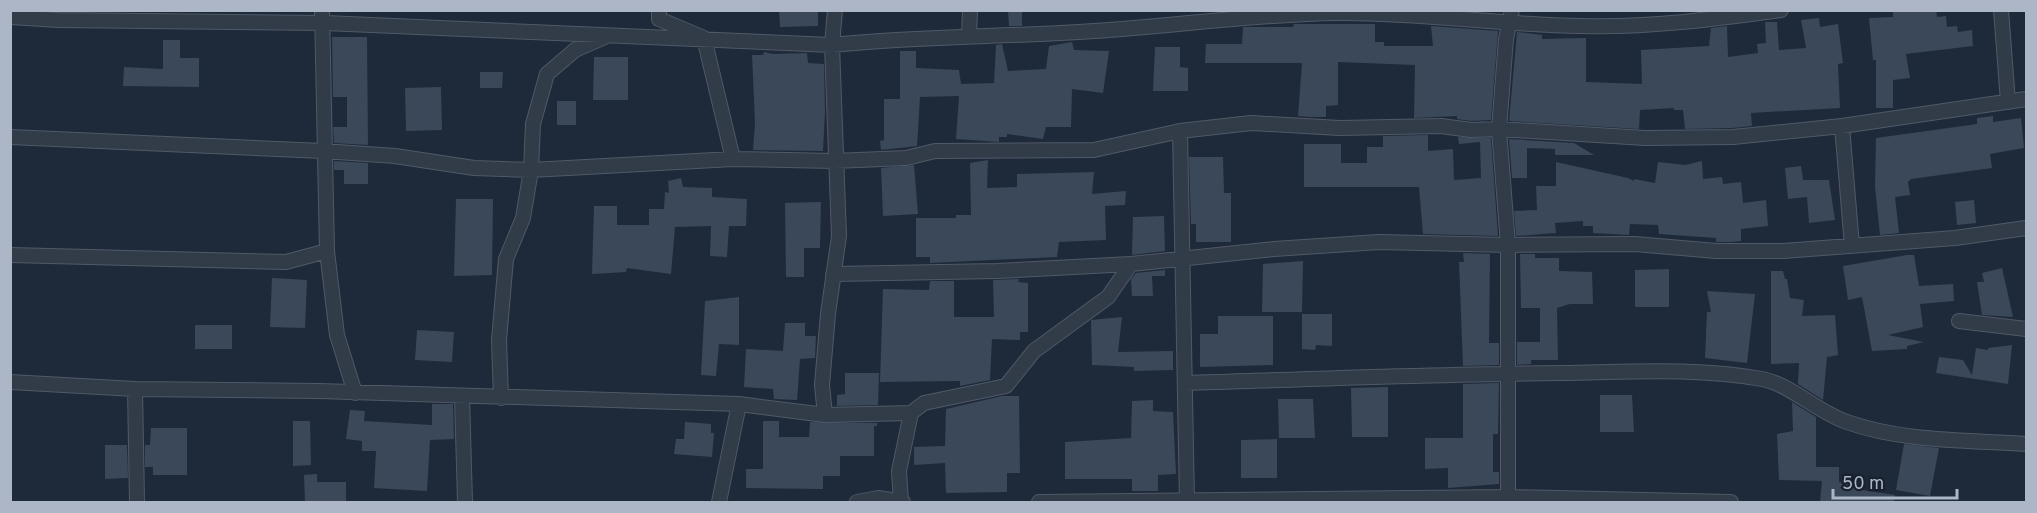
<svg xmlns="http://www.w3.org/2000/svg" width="2037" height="513" viewBox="0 0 2037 513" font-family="Overpass,sans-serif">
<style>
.building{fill:#3a4859}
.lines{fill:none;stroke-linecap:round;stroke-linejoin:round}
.minor-casing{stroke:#505967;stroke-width:16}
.minor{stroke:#323c49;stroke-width:14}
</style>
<rect width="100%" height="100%" fill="#1e2a39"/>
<!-- building -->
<path class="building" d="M779 10H818V26L780 27Z
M1893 10H1936L1937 17 1946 16 1947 27 1957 26 1958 32 1972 30 1973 46 1906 54 1910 78 1893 80V108H1876V60H1873L1869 18 1893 17Z
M1022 11V26H1009L1008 12Z
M1819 18 1820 27 1838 24 1843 63 1838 64 1840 108 1751 113 1752 126 1732 128 1685 129 1683 110H1674V108L1640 110 1639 129 1509 121 1517 32 1542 35V39L1586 38V82L1642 84 1641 50 1709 46 1711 28 1727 26 1728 57 1758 53 1757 44 1766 43 1765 22H1777L1779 50 1806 48 1801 20Z
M1294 24H1375V42H1384V46H1433L1431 26 1498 31 1491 120 1471 121 1457 119V116L1414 118 1415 65 1338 62V105L1326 106V117H1309L1298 116 1302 63H1205L1206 44H1242L1243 27H1293Z
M332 37H367L368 145 334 143 333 127H347V97H333Z
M163 40H180V58H199V87L123 86 124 67 163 69Z
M1072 42 1074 50 1109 51 1103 93 1072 89 1071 127H1046L1043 139 1007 134V137H999V142L956 139 959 96 920 97 917 146 881 150 880 141 884 140V99H900V51H916V68L959 70 961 84 994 83 996 45 1002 44 1008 71 1046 69 1049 46Z
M1155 47H1180V67L1188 68V91H1153Z
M764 52 773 54 807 53 808 63 824 64 825 112 823 151 753 150 755 123 752 55H763Z
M594 57H628V100H593Z
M480 72H503L502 88H480Z
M441 87 442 130 406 131 405 88Z
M557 101H576V125H557Z
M1993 116V122L2021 118 2024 148 1990 154 1992 168 1911 179 1908 182 1910 195 1895 197 1899 233 1880 235 1875 187 1876 138 1977 124V118Z
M1428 135V151L1453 149 1454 180 1481 178 1480 142 1459 144 1458 137 1491 138 1498 236 1423 234 1419 187H1304V144H1341V163H1367V147H1383V136Z
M1509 139 1574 143 1594 155H1555V149L1527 148V178H1512Z
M1189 157H1223L1224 193H1231V242H1196V224H1191Z
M988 160 987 188 1017 187V174L1094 172 1092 194 1126 191 1125 205 1105 206 1106 240 1059 242 1057 257 930 263V257H916V218H956V215H971L970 163Z
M334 161 368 163V184H344V170H334Z
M1702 161 1703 179 1722 177 1723 184 1741 182 1743 203 1766 200 1768 226 1741 229V241L1730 242H1716V238L1659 234 1658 225 1630 224 1629 235 1593 233V226H1583V221L1555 223 1556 233 1516 236 1514 211 1537 210 1536 186H1556V162L1628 178 1634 181V179L1655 183 1658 162 1685 165Z
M914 165 918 214 883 216 881 168Z
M1801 166 1803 180H1829L1835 220 1809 223 1807 197 1788 199 1785 168Z
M681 178 683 187 712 188V197L747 199 746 226H729L727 257 710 256 711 226 675 227 671 274 627 268 626 272 592 274 594 206H617V225H649V209H664L665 192 669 193 668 181Z
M456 199H493L492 275 454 276Z
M1974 200 1976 223 1957 225 1955 202Z
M818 202H821L820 248H804V277H786L785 203Z
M1164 216 1165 251 1132 255 1133 217Z
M1463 253 1490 254 1489 343H1499V365L1463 366 1459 262H1464Z
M1520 254H1535V258H1559V271L1592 272 1593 304H1570L1557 308 1558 360H1531V364L1517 365V342H1540V308H1521Z
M1907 255H1914L1919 286 1953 284 1954 301 1920 304 1923 327 1888 335 1924 342 1907 346V349L1872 351 1862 297 1848 300 1843 266Z
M1303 261 1302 312H1262L1263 264Z
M2002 268 2013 317 1982 315 1977 282H1984L1982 273Z
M1669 269V307H1635V270Z
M1165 270V276H1152L1153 296H1132L1131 279 1136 273Z
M1771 271H1783L1785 279H1787L1790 298 1804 300 1802 316 1835 315 1838 355 1827 357 1823 400 1798 384 1799 363 1771 364Z
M272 278 307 280 305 328 270 327Z
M1019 279 1018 282 1028 283V332H1020V340L992 339 990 380 960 386V381L880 382 883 289 929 290 930 281H954V317H994L993 280Z
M1707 291 1755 294 1747 363 1705 358 1707 312H1711Z
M739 297V345L719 344 716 376 701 375 705 301Z
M1302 314H1332V346L1316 345 1315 350 1302 349Z
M1218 316H1273V365L1200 367V334H1218Z
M1122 317 1118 352 1173 351V370L1134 371V367L1092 365 1091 320Z
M785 323H805V336H816L815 358 800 359 797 400 774 399 773 389 744 387 746 349 783 351Z
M195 325H232V349H195Z
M417 330 454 332 452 362 415 360Z
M2012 345 2008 384 1936 373 1939 357 1963 360 1972 375 1976 348 1988 350V348Z
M845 373H879L878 405 837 406V395L845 394Z
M1499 383 1498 434H1493V472H1499V484L1448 488V468L1425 469V438H1463V384Z
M1388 387V437H1352L1351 388Z
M1600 395H1632L1634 432H1600Z
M1002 396H1019L1020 473H1007V492L946 493 945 463 914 465V447L945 446 946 409Z
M1278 399H1313L1315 438H1279Z
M1153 400V411L1173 412 1176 474 1158 475V491H1132V479H1065V442L1131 438 1132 401Z
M1792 402 1816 417V467H1839V482L1857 484 1856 489 1895 495 1894 502H1820L1822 481 1779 480 1777 434 1793 431Z
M432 404H453L454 439 430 440 427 491 374 488 376 451H362V441L346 439 350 410 365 411 364 421 432 425Z
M293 421H310L311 465 293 466Z
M763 421H779V437H809L810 422 877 423V426H874V456H840V476H823V489L746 488V469H763Z
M685 422 711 424V433H714L712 457 674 454 676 439H684Z
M151 428H187V475H153V467H145V445H150Z
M1277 439V478H1241V440Z
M1904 444 1939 448 1930 496 1896 490Z
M105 445H127L128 478 105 479Z
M317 474V482H346V501L305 502 304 475Z"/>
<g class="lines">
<defs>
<path id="minor" d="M322 10 327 251 337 335 355 393
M659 10V19L704 38 733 159
M2001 10 2008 102
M10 17 59 20 325 23 832 45C919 36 1007 37 1094 31 1175 26 1256 14 1337 13 1419 12 1500 25 1581 26 1647 28 1715 19 1781 10
M969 35 970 10
M1842 126 1852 246
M10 137 323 151 395 156 474 168 531 170 733 159 834 161 906 158 935 151 1094 150 1180 131
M10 255 286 262 327 251
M833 274 997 271 1131 264 1274 249 1379 242 1508 245 1635 244 1716 251H1783L1955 238 2026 228
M1959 321 2026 329
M10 382 135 389
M1185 383C1311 379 1437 374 1562 373 1627 372 1698 367 1762 379 1792 385 1817 412 1847 422 1903 442 1968 440 2026 444
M462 397 465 502
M501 398 499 340 506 259 523 218 531 170 533 124 547 74 575 50 607 36
M825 415 911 413
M137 502 135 389 319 391 739 404 825 415 822 385 828 314 839 236 832 45 835 10
M719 502 739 404
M857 502 878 498 903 502
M901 502 899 471 911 413 924 403 1006 386 1034 351 1108 297 1131 264
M1039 502 1508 497 1731 502
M1187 502 1180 131 1251 123 1340 128 1441 126 1471 130 1499 129 1645 138 1733 137 1842 126 2026 99
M1508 502V245L1499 129 1506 39 1512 10"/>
</defs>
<!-- minor casing -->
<use href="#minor" class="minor-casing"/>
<!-- minor -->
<use href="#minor" class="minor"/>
</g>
<!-- border -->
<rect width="2037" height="513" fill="none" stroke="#acb6c6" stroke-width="24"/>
<!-- scale -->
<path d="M1833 489v9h124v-9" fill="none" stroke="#acb6c6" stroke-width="3"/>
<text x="1842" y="489" font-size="18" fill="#acb6c6" stroke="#18212d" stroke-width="4.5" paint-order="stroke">50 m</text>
</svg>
